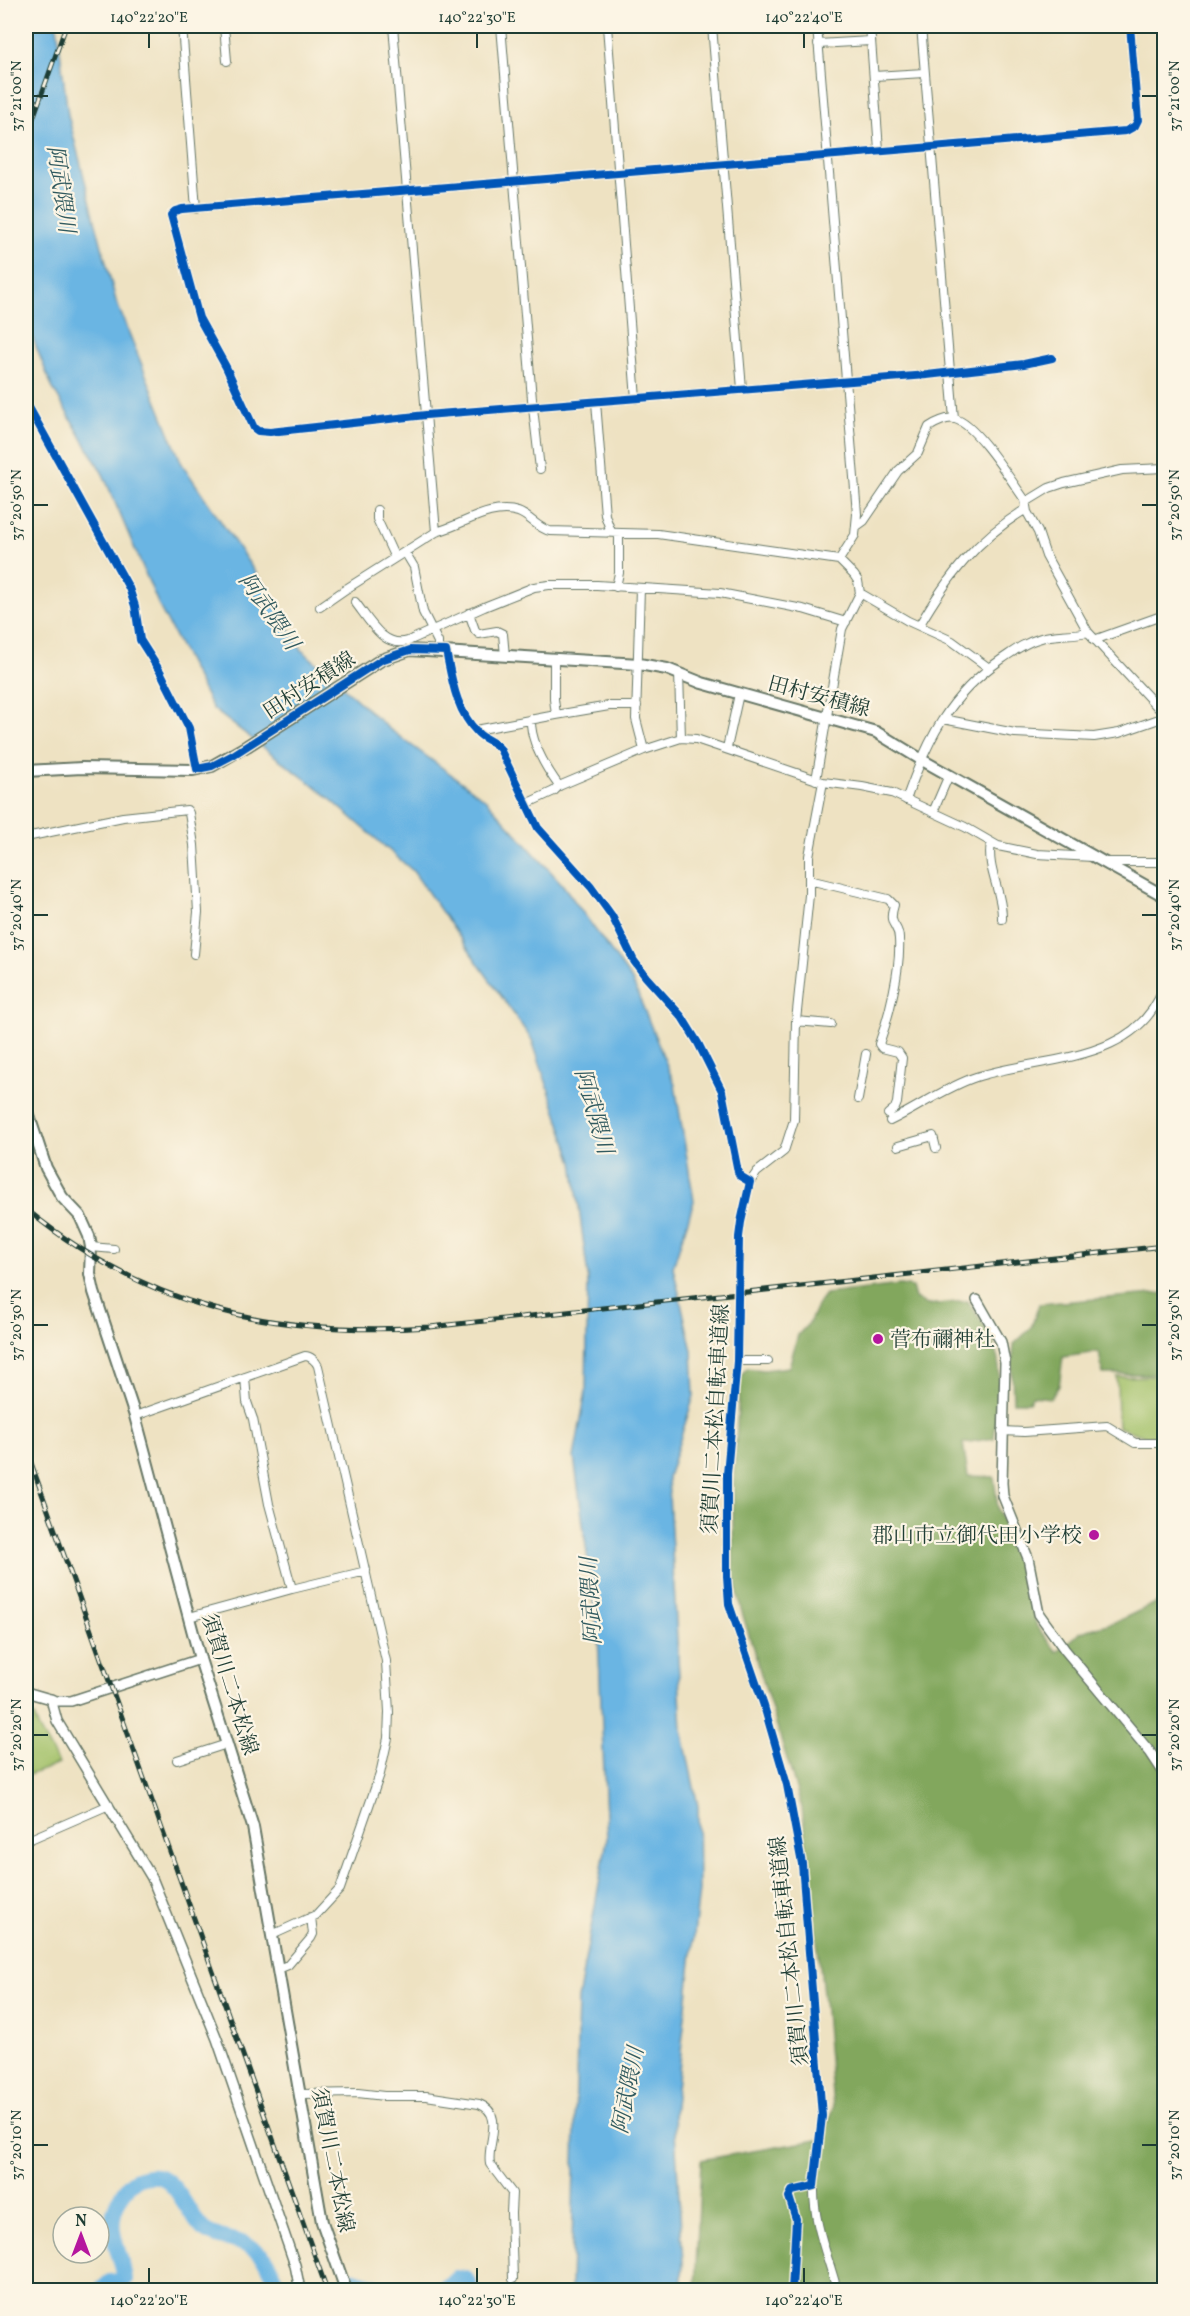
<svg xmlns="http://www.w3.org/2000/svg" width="1190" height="2316" viewBox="0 0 1190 2316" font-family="Vollkorn,'Noto Serif JP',serif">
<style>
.green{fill:#a3c169;stroke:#617f4e;stroke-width:1.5}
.forest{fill:#82a75d;stroke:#507248;stroke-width:1.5}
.water{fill:#6bb5e3;stroke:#45798c;stroke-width:1.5}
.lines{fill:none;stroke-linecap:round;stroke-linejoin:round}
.river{stroke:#6bb5e3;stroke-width:16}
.minor-casing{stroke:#677766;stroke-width:10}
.tertiary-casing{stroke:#677766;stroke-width:12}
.secondary-casing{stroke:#677766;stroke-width:14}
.minor{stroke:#fff;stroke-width:8}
.tertiary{stroke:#fff;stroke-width:9}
.secondary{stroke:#fff;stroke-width:10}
.rail-casing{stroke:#1f3d34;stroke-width:5}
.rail{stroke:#fcf5e5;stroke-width:3;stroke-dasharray:9;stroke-linecap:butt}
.cycleway-casing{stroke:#fcf5e5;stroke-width:11}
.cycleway{stroke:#0057b8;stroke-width:8}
.ticks{fill:none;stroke:#1f3d34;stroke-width:2}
.poi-dot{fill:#b5179e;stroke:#fcf5e5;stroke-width:2}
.labels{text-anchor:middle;stroke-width:4.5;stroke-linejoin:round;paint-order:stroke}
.street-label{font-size:21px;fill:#1f3d34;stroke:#fcf5e5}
.poi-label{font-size:21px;fill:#1f3d34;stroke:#fcf5e5;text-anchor:start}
.water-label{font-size:22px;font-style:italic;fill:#325b60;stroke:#fcf5e5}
.neatline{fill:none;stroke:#1f3d34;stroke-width:2}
.ticks-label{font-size:15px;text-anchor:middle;fill:#1f3d34}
</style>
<rect width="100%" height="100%" fill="#fcf5e5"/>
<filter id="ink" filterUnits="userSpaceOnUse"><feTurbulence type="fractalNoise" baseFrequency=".0167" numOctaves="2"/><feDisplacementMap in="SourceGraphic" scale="12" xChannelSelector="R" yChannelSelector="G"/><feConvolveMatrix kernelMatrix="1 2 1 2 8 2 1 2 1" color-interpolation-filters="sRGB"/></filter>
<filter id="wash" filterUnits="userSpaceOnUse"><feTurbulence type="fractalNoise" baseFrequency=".008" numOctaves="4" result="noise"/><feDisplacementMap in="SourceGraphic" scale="24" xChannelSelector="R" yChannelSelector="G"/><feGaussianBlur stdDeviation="1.35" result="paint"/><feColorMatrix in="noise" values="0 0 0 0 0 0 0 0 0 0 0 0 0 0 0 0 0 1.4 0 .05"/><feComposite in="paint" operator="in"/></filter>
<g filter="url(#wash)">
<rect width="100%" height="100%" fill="#eee2c2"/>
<!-- green -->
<path class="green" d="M1164 1376V1436L1147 1437 1118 1427 1117 1377Z
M29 1714 34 1716 39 1729 59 1764 26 1776V1716Z"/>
<!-- forest -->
<path class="forest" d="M900 1285 912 1287 915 1298 927 1305 967 1301C982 1320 997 1343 999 1368 1001 1387 996 1417 994 1438L963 1443 968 1476 994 1477 998 1509 1019 1559 1037 1627 1057 1652 1081 1632 1118 1621 1164 1599V2290H695L701 2160 823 2139 833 2108 825 2011 802 1808 741 1609 733 1569V1491L740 1376 747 1368 764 1370 789 1367 798 1335 809 1323 819 1302 825 1294Z
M1164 1293V1374H1103L1099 1352 1063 1357 1059 1386 1051 1398 1032 1396 1029 1402H1013L1012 1368 1014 1344 1031 1328 1039 1304Z"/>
<!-- water -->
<path class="water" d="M26 26H57L68 115 116 301 182 464 261 581 302 650 388 728 486 800 562 884 632 980 675 1085 694 1201 673 1267 692 1351 694 1396 668 1477 682 1730 698 1806 699 1890 674 2115 683 2263 681 2290H571L578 1999 607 1840 598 1635 574 1457 586 1391 588 1277 573 1162 532 1040 413 871 321 791 213 709 160 608 103 474 52 387 26 321Z"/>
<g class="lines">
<!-- river -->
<path class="river" d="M351 2279 373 2285 379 2290
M101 2290 110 2282 120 2281 125 2279C120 2246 102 2229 121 2196 126 2189 129 2183 137 2179 145 2176 155 2174 163 2178 181 2189 188 2214 203 2229 210 2235 219 2237 228 2239 261 2246 269 2261 280 2290
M439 2290 448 2286 456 2278 466 2279 471 2290"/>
</g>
</g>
<g filter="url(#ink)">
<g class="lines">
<defs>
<path id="minor" d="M182 26 196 209
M224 26 227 61
M393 26 436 532C461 526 491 503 518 512 530 516 537 528 550 531L658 534 839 560 854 575 858 581 860 593 842 629 816 780
M501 26 532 399 540 469
M607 26 636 399
M712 26 742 389
M817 26 857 514 855 535 839 560
M870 26 879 150
M921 26 954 419
M818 44 871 41
M874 76 924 73
M1052 358 1024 364 927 375 426 415 270 432 258 431 254 428 226 367 199 318 171 215 175 211 182 209 1126 131 1135 126 1138 120 1130 26
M596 402 605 515 611 532
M1026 502 1049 488 1064 483 1122 470 1164 468
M377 510V519L395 558
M857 526 864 521 898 471 918 453 929 427C935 423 947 417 955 419 976 424 1012 482 1025 500L1027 512 1038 532 1046 556 1088 632 1164 714
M405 552 414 567 423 612 438 642V651
M616 587 619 573V533
M640 588 636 719 644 750 681 738 696 739 823 782 862 787 892 793 965 827 998 846 1037 854 1093 857
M860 593 908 621 952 641 989 668
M355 602C368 618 383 649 408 641L484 607 534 587 549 585H597L720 593 803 609 846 622
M320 607 346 589 436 532
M469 613 475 630 479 634 497 631 503 634 505 656
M919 626C948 576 976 540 1026 509
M1094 640 1164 615
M554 660V699L556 715 609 706H637
M679 673 681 738
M531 719C530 742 546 768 559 786
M943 719 1015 733 1094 737 1119 733 1159 719 1164 714
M476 730 556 715
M727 748 739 694
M906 800C927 740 949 695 1002 659 1014 651 1024 643 1038 639 1054 633 1071 636 1088 632
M526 804 554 791 559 786 644 750
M933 812 949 775
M26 837 123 817 187 810 189 813 194 845 198 912 194 954
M991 843C986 870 1003 892 1002 919
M1105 862H1164
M809 880 888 899 894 905C887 927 899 923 899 939 901 968 889 1017 879 1044L882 1048 898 1052 902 1058 897 1103 895 1108 888 1114
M796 1021 831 1024
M858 1099 866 1054
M890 1121C919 1107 946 1087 976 1077 1041 1056 1136 1065 1164 987
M898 1146 933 1136 936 1148
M750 1182 757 1172 784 1151 794 1120 796 1021 809 895V856L823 782
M91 1247 114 1249
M737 1361H768
M245 1377 247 1402 253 1419 269 1504 292 1589
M135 1416 305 1356C310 1356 316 1361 318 1366L386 1661 389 1712 388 1738 380 1774 340 1889 316 1915 272 1935
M1002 1431 1024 1432 1107 1426 1135 1443H1164
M189 1617 292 1589 366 1571
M177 1760 227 1744
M26 1841 109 1805
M278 1969 288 1965 311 1938 313 1934 311 1917
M300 2094 358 2093 384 2096H426L479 2104C506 2114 486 2144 490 2164L512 2193 511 2213 513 2279
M814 2186C813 2223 828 2256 837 2290"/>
<path id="tertiary" d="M977 1300 1001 1342 1005 1363 1002 1483 1003 1496 1028 1558 1039 1614 1065 1650 1150 1752 1164 1773
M26 1692 57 1701H71L200 1659
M51 1699 57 1721 152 1878 217 2039 295 2265 300 2290"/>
<path id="secondary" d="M26 771 82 768 193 770 212 766 247 746 381 660 410 650 639 664 667 669 702 683 876 732 922 760 1164 896
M26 1107 46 1168 62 1197 80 1216 89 1236 91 1247 90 1274 94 1292 135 1416 200 1659 253 1827 322 2222 346 2290"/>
</defs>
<!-- minor casing -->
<use href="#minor" class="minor-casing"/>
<!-- tertiary casing -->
<use href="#tertiary" class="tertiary-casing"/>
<!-- secondary casing -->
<use href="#secondary" class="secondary-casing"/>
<!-- minor -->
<use href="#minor" class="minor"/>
<!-- tertiary -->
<use href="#tertiary" class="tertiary"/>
<!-- secondary -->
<use href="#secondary" class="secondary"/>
<defs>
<path id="rail" d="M26 138 66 26
M26 1209C148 1309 276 1337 430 1327L1164 1246
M26 1449 327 2290"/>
</defs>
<!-- rail casing -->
<use href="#rail" class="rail-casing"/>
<!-- rail -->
<use href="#rail" class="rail"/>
<defs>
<path id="cycleway" d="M1052 358 1024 364 927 375 426 415 270 432 258 431 254 428 226 367 199 318 171 215 175 211 182 209 1126 131 1135 126 1138 120 1130 26
M26 402 129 588 135 606 140 640 161 673 189 728 197 769 212 766 233 755 381 660 410 650 446 651C452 680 456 711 478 733 485 740 494 741 500 749L538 828 591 887 612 916 634 961 646 977 682 1017 698 1043 722 1091 738 1172 740 1176 750 1182 741 1222 739 1237 737 1361 727 1474V1576L729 1604 764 1706 787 1785 802 1864 822 2116 814 2186 792 2191 789 2197 796 2219 792 2290"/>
</defs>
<!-- cycleway casing -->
<use href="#cycleway" class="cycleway-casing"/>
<!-- cycleway -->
<use href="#cycleway" class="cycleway"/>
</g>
</g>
<!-- ticks -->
<path class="ticks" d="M149 33V48M477 33V48M804 33V48M33 96H48M1142 96H1157M33 505H48M1142 505H1157M33 915H48M1142 915H1157M33 1325H48M1142 1325H1157M33 1735H48M1142 1735H1157M33 2145H48M1142 2145H1157M149 2268V2283M477 2268V2283M804 2268V2283"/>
<!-- markers -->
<g class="poi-dot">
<circle cx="878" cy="1339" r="6"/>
<circle cx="1094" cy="1535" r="6"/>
</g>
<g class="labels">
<!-- street labels -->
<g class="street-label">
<text transform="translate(309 685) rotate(-33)" y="7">田村安積線</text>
<text transform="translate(819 696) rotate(15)" y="7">田村安積線</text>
<text transform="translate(715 1419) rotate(-87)" y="7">須賀川二本松自転車道線</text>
<text transform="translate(230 1684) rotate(73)" y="7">須賀川二本松線</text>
<text transform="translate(789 1951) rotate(-96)" y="7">須賀川二本松自転車道線</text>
<text transform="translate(333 2160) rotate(79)" y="7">須賀川二本松線</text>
</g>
<!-- poi labels -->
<g class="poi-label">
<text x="890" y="1346">菅布禰神社</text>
<text x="1082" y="1542" text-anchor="end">郡山市立御代田小学校</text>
</g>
<!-- water labels -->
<g class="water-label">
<text transform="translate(62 189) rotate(82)" y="8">阿武隈川</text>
<text transform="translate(270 611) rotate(55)" y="8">阿武隈川</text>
<text transform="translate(595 1111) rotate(74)" y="8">阿武隈川</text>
<text transform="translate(590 1601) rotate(-93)" y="8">阿武隈川</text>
<text transform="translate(627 2090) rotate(-79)" y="8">阿武隈川</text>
</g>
</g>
<!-- margin -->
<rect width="1190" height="2316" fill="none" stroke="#fcf5e5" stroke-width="66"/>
<!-- north arrow -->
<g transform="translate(81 2235)"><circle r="28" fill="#fcf5e5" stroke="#a4ab9e" stroke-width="1.5"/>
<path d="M0-4.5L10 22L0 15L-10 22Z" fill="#b5179e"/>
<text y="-9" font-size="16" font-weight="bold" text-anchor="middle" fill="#1f3d34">N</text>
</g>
<rect x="33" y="33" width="1124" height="2250" class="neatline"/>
<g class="ticks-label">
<text x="149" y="22">140°22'20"E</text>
<text x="477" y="22">140°22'30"E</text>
<text x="804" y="22">140°22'40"E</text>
<text transform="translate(16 96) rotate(-90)" y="5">37°21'00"N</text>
<text transform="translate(1174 96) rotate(-90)" y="5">37°21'00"N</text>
<text transform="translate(16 505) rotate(-90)" y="5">37°20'50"N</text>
<text transform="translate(1174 505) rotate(-90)" y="5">37°20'50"N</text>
<text transform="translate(16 915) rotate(-90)" y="5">37°20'40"N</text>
<text transform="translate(1174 915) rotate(-90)" y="5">37°20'40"N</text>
<text transform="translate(16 1325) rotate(-90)" y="5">37°20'30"N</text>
<text transform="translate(1174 1325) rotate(-90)" y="5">37°20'30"N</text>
<text transform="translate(16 1735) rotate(-90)" y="5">37°20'20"N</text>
<text transform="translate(1174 1735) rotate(-90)" y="5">37°20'20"N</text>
<text transform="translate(16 2145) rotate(-90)" y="5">37°20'10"N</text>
<text transform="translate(1174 2145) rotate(-90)" y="5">37°20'10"N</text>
<text x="149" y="2305">140°22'20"E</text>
<text x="477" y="2305">140°22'30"E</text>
<text x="804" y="2305">140°22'40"E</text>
</g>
</svg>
